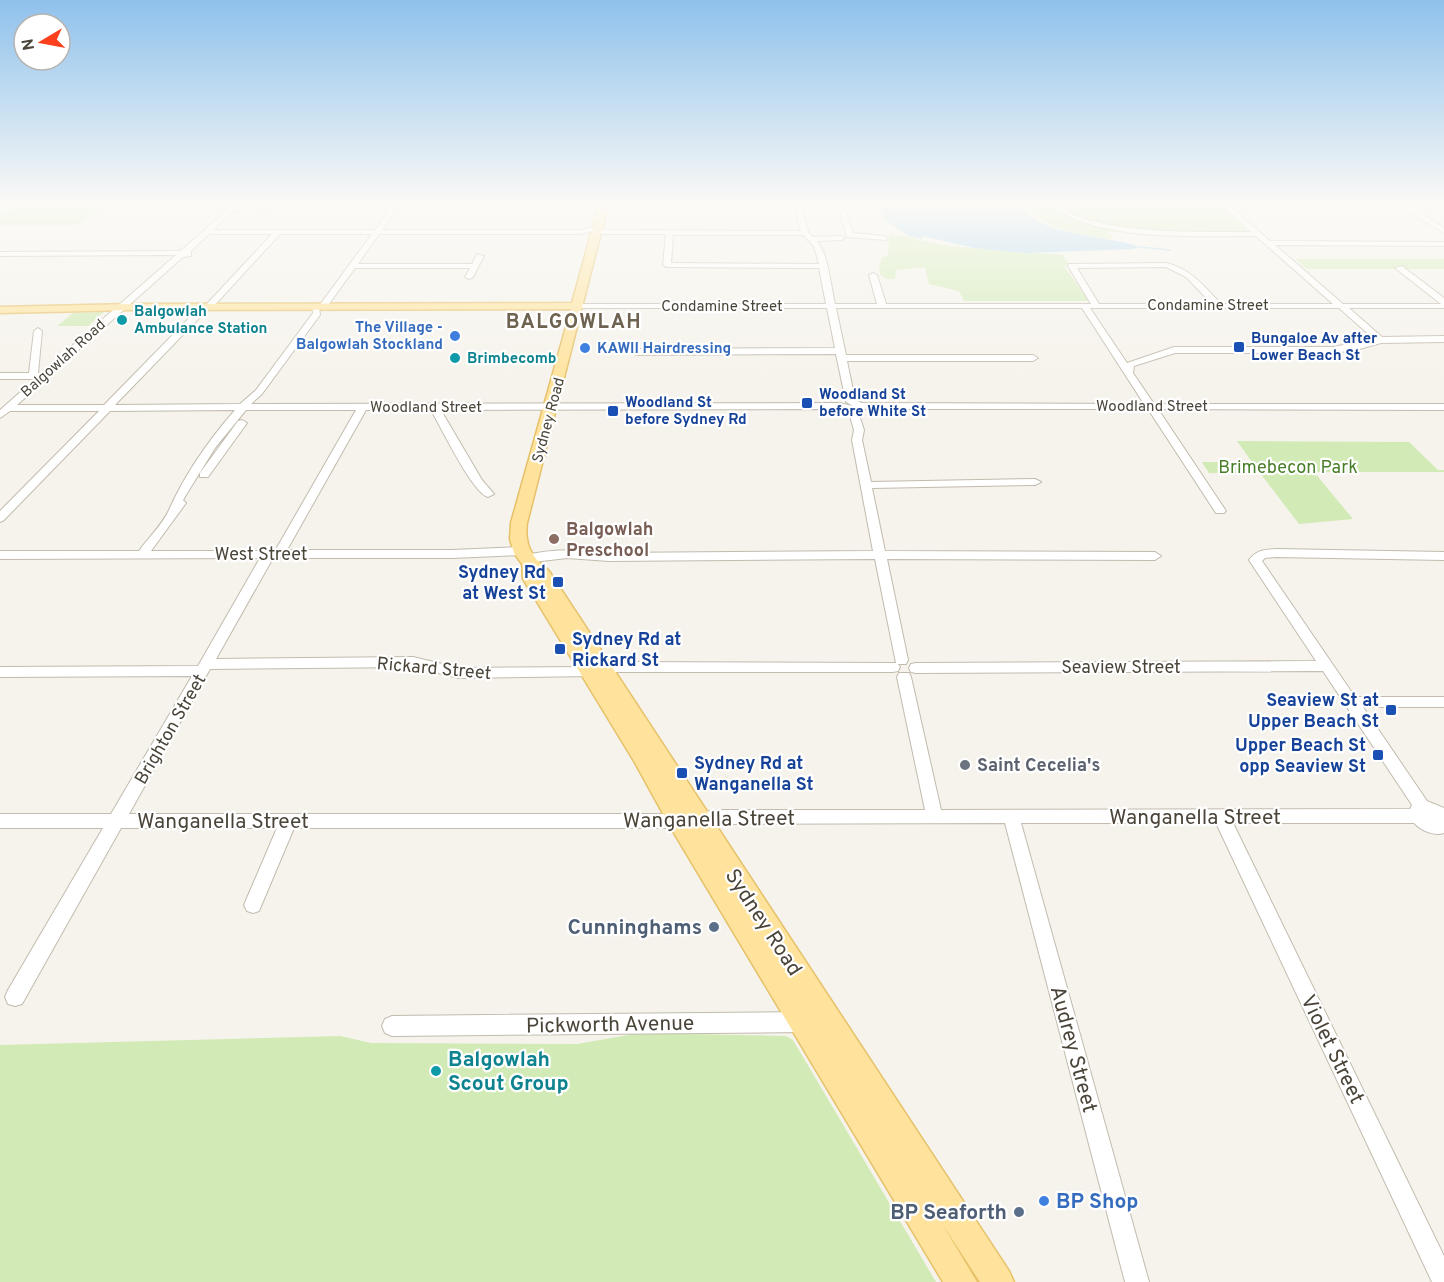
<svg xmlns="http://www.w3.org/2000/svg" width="1444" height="1282" viewBox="0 0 1444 1282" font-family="Overpass,sans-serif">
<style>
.green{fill:#d2eab5}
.water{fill:#a9d4f2}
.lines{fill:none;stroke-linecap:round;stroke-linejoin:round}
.stream{stroke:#a9d4f2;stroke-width:1.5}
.minor-casing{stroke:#c2bbae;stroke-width:2}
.major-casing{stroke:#e6c16a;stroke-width:3}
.minor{fill:#fff;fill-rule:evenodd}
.major{fill:#ffe39c;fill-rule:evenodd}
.culture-dot{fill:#0f9aa8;stroke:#fff;stroke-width:2}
.shop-dot{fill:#3f7fe0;stroke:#fff;stroke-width:2}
.transit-dot{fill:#1a4fb4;stroke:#fff;stroke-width:2}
.education-dot{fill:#8d6e63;stroke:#fff;stroke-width:2}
.worship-dot{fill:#6b7280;stroke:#fff;stroke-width:2}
.service-dot{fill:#5c6f8a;stroke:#fff;stroke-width:2}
.labels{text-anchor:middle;stroke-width:4.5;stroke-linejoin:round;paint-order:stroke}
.far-street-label{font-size:15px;fill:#4b4439;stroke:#fff}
.far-culture-label{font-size:15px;font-weight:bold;fill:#0d838f;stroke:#fff;text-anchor:start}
.far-shop-label{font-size:15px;font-weight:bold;fill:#366cbe;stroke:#fff;text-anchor:end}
.far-transit-label{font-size:15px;font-weight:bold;fill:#164399;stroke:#fff;text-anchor:start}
.park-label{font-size:18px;fill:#4a7f2a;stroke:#fff}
.education-label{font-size:18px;font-weight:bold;fill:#785e54;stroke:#fff;text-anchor:start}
.street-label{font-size:18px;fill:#4b4439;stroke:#fff}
.transit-label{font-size:18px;font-weight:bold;fill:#164399;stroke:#fff;text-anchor:end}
.worship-label{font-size:18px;font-weight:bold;fill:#5b616d;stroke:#fff;text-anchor:start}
.far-district-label{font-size:20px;font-weight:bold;letter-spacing:1.5px;fill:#6e6250;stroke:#fff}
.near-street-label{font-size:21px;fill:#4b4439;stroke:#fff}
.near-service-label{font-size:21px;font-weight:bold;fill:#4e5e75;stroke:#fff;text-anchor:end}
.near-culture-label{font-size:21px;font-weight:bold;fill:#0d838f;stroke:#fff;text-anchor:start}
.near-shop-label{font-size:21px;font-weight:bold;fill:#366cbe;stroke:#fff;text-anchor:start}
</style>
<rect width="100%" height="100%" fill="#f6f3ec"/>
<!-- green -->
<path class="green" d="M18 205H108L78 225H0V214Z
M1027 205H1223L1253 232H1107L1114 239C1090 237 1038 229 1027 205Z
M889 235 915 237 918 240 950 246 1063 255 1069 264 1064 266 1089 301H964L959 291 929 284 925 267 896 270 895 279H886L880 274 879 268 882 257 888 256Z
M1295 259H1444V269H1307Z
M104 312 88 326H57L73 313Z
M1237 441 1409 442 1438 470H1444V472H1314L1353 519 1299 524 1260 473H1209L1202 462H1252Z
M640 1033 786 1036 793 1040 936 1282H0V1045L340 1036 371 1043 577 1044Z"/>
<!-- water -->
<path class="water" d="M881 205H1023C1035 237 1113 235 1139 247L1133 249 1027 253 974 248 923 236 921 239 909 236 885 220Z"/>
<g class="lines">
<!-- stream -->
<path class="stream" d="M0 211 15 205
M1139 247 1170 250"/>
<defs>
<path id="minor" d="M232 205 270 210 267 212 233 211 213 230H375L393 205H400L382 230H580L598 226 602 228 599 230 801 231 796 211 761 205H801L808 232 813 237 841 236 845 238 841 240 817 241C828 253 831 287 835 304H877L869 275 873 273 877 275 886 304H1091L1068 266 1069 264 1166 263C1191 269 1204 286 1221 304H1333L1256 236C1203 236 1092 242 1054 205 1063 205 1066 210 1074 215 1085 220 1098 222 1110 225 1156 233 1204 232 1251 232L1222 205 1230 207 1444 205V208L1416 210 1444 228V233L1407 211H1235L1270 241 1444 242V246L1275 245 1343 304H1441L1395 268 1402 266 1444 298V308H1349L1382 337 1444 336V342L1381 343 1356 350 1333 353H1175L1134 366 1133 373 1154 404H1444V410L1158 409 1226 511 1224 513H1216L1148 409H862L858 412 864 430 862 440 871 482 1035 479 1041 482 1035 485 872 488 885 551 1155 552 1161 556 1155 560 887 559 908 660 906 664H898L900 667 898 671 893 672H602L597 671 595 667 597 663 602 662 896 663 875 559 609 561 567 558 525 563 519 559 521 556C550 549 580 549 609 553L873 551 852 440 854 430 849 413 838 409 443 410 442 412 482 480 494 494 488 497C472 492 442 429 432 412L433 410H366L287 550H452L521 547 527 551 521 555 452 558H273L216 659 413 657 459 668 589 667 594 668 596 672 594 676 459 678 413 667 210 669 129 814H679L724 810H925L897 677 899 673H909L911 677 941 810 1410 809 1412 805 1323 671 916 673 911 672 909 668 911 664 916 663 1316 661 1249 560C1256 550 1264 550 1276 549L1444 552V560L1276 557 1265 558 1262 561 1355 697H1444V707H1363L1427 801 1444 808V833C1433 836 1422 831 1414 823H1233L1444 1256V1282H1432L1216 823H1021L1149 1282H1125L1005 823 724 824 679 828H294L259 911 253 913 247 911 244 905 277 828H121L22 1004 15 1006 8 1004 5 997 8 990 103 828H0V814H111L192 676 0 677V667L198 666 260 558 0 559V551H139C148 538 163 524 169 510 185 474 208 441 235 410L110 411 4 520 0 522V511L99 411H10L0 418V410L35 379H0V373H29L34 331 38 328 42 331 38 373H41L176 255 0 256V252L178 251 183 249ZM594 231 597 234H666L663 265 667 267 819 268 826 304H578L574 306 578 308H827L835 348 636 349 631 352 636 355 836 354 846 402 853 406 839 403 251 404 262 394 320 315 319 307 326 308 355 268H470L465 277 469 279 473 277 484 256 477 254 472 264H358L379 234H580ZM209 234H272L205 306 198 304 195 312 104 405H17L183 257 191 256V251ZM280 234H372L319 306 312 304 313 313 256 390 240 404 115 405 202 315 205 306 212 308ZM673 235H803L814 246 819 264 671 263ZM1166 267 1186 277 1212 304H1099L1077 268ZM836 308H1082L1144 404 862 403 855 400 847 361H1033L1038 358 1033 355H846ZM1090 308H1339L1374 339 1333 347H1174L1127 363ZM246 410H356L275 551H151L186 503 183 500 186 495 215 448Z
M838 205H844L853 233 883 236 887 238 886 240 847 237Z
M242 420 247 423 208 477H200V473L238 421Z
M804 1012 811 1015 814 1022 811 1029 804 1032 392 1036 385 1033 382 1026 385 1019 392 1016Z"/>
<path id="major" d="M599 205H608L527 523C524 545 532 558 549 571L1009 1271 1014 1282H980L941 1222 977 1282H943L671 828 634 761 523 579 522 564 514 553 510 539 511 523 571 309 132 310 0 313V307L132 304 572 303Z"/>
</defs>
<!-- minor casing -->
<use href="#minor" class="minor-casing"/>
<!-- major casing -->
<use href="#major" class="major-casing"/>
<!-- minor -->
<use href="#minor" class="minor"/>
<!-- major -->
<use href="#major" class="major"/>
</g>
<!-- sky -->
<linearGradient id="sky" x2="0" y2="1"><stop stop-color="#8fc1ec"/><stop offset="0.53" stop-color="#fbfaf6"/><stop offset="1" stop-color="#fbfaf6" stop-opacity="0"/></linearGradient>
<rect width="1444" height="385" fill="url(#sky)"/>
<!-- markers -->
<g class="culture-dot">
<circle cx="122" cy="320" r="6"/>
<circle cx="455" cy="358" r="6"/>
<circle cx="436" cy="1071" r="6"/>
</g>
<g class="shop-dot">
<circle cx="455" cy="336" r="6"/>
<circle cx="585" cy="348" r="6"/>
<circle cx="1044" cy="1201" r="6"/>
</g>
<g class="transit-dot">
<rect x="1233" y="341" width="12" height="12" rx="3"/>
<rect x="801" y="397" width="12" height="12" rx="3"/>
<rect x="607" y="405" width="12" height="12" rx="3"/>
<rect x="552" y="576" width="12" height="12" rx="3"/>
<rect x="554" y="643" width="12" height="12" rx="3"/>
<rect x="1385" y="704" width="12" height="12" rx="3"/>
<rect x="1372" y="749" width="12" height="12" rx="3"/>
<rect x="676" y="767" width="12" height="12" rx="3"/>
</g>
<circle class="education-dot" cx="554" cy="539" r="6"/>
<circle class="worship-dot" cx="965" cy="765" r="6"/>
<g class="service-dot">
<circle cx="714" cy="927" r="6"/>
<circle cx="1019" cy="1212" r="6"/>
</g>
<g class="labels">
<!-- far-street labels -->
<g class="far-street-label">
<text x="1208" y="310">Condamine Street</text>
<text x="722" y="311">Condamine Street</text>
<text transform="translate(63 358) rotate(-42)" y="5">Balgowlah Road</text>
<text x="1152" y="411">Woodland Street</text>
<text x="426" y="412">Woodland Street</text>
<text transform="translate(548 420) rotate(-75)" y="5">Sydney Road</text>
</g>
<!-- far-culture labels -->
<g class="far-culture-label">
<text x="134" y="316">Balgowlah<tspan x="134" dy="17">Ambulance Station</tspan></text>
<text x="467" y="363">Brimbecomb</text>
</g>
<!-- far-shop labels -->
<g class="far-shop-label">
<text x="443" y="332">The Village -<tspan x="443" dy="17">Balgowlah Stockland</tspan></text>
<text x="597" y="353" text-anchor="start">KAWII Hairdressing</text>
</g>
<!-- far-transit labels -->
<g class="far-transit-label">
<text x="1251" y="343">Bungaloe Av after<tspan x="1251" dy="17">Lower Beach St</tspan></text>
<text x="819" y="399">Woodland St<tspan x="819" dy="17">before White St</tspan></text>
<text x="625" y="407">Woodland St<tspan x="625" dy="17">before Sydney Rd</tspan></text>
</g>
<!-- park labels -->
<g class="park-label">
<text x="1288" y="473">Brimebecon Park</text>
</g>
<!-- education labels -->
<g class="education-label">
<text x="566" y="535">Balgowlah<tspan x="566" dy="21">Preschool</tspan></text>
</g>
<!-- street labels -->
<g class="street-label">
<text x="261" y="560">West Street</text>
<text x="1121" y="673">Seaview Street</text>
<text transform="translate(434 668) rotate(5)" y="6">Rickard Street</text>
<text transform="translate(170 729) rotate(-60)" y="6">Brighton Street</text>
</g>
<!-- transit labels -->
<g class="transit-label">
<text x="546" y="578">Sydney Rd<tspan x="546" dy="21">at West St</tspan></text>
<text x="572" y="645" text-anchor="start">Sydney Rd at<tspan x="572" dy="21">Rickard St</tspan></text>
<text x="1379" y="706">Seaview St at<tspan x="1379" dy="21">Upper Beach St</tspan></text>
<text x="1366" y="751">Upper Beach St<tspan x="1366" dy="21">opp Seaview St</tspan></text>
<text x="694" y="769" text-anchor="start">Sydney Rd at<tspan x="694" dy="21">Wanganella St</tspan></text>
</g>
<!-- worship labels -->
<g class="worship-label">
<text x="977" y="771">Saint Cecelia's</text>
</g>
<!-- far-district labels -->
<g class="far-district-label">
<text x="574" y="328">BALGOWLAH</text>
</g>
<!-- near-street labels -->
<g class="near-street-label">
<text x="1195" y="824">Wanganella Street</text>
<text transform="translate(709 819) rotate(-1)" y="7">Wanganella Street</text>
<text x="223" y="828">Wanganella Street</text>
<text transform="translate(764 922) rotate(57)" y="7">Sydney Road</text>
<text transform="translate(610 1024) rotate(-1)" y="7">Pickworth Avenue</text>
<text transform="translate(1074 1049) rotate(75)" y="7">Audrey Street</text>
<text transform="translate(1333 1049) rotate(64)" y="7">Violet Street</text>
</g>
<!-- near-service labels -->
<g class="near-service-label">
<text x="702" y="934">Cunninghams</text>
<text x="1007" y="1219">BP Seaforth</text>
</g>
<!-- near-culture labels -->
<g class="near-culture-label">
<text x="448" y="1066">Balgowlah<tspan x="448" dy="24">Scout Group</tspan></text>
</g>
<!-- near-shop labels -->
<g class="near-shop-label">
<text x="1056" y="1208">BP Shop</text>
</g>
</g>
<!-- north arrow -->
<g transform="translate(42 42) rotate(260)"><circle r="28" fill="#ffffff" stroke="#b7b4b0" stroke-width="1.5"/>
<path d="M0-4.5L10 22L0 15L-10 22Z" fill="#fc3f1d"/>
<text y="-9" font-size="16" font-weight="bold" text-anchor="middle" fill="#4b4439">N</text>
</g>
</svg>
